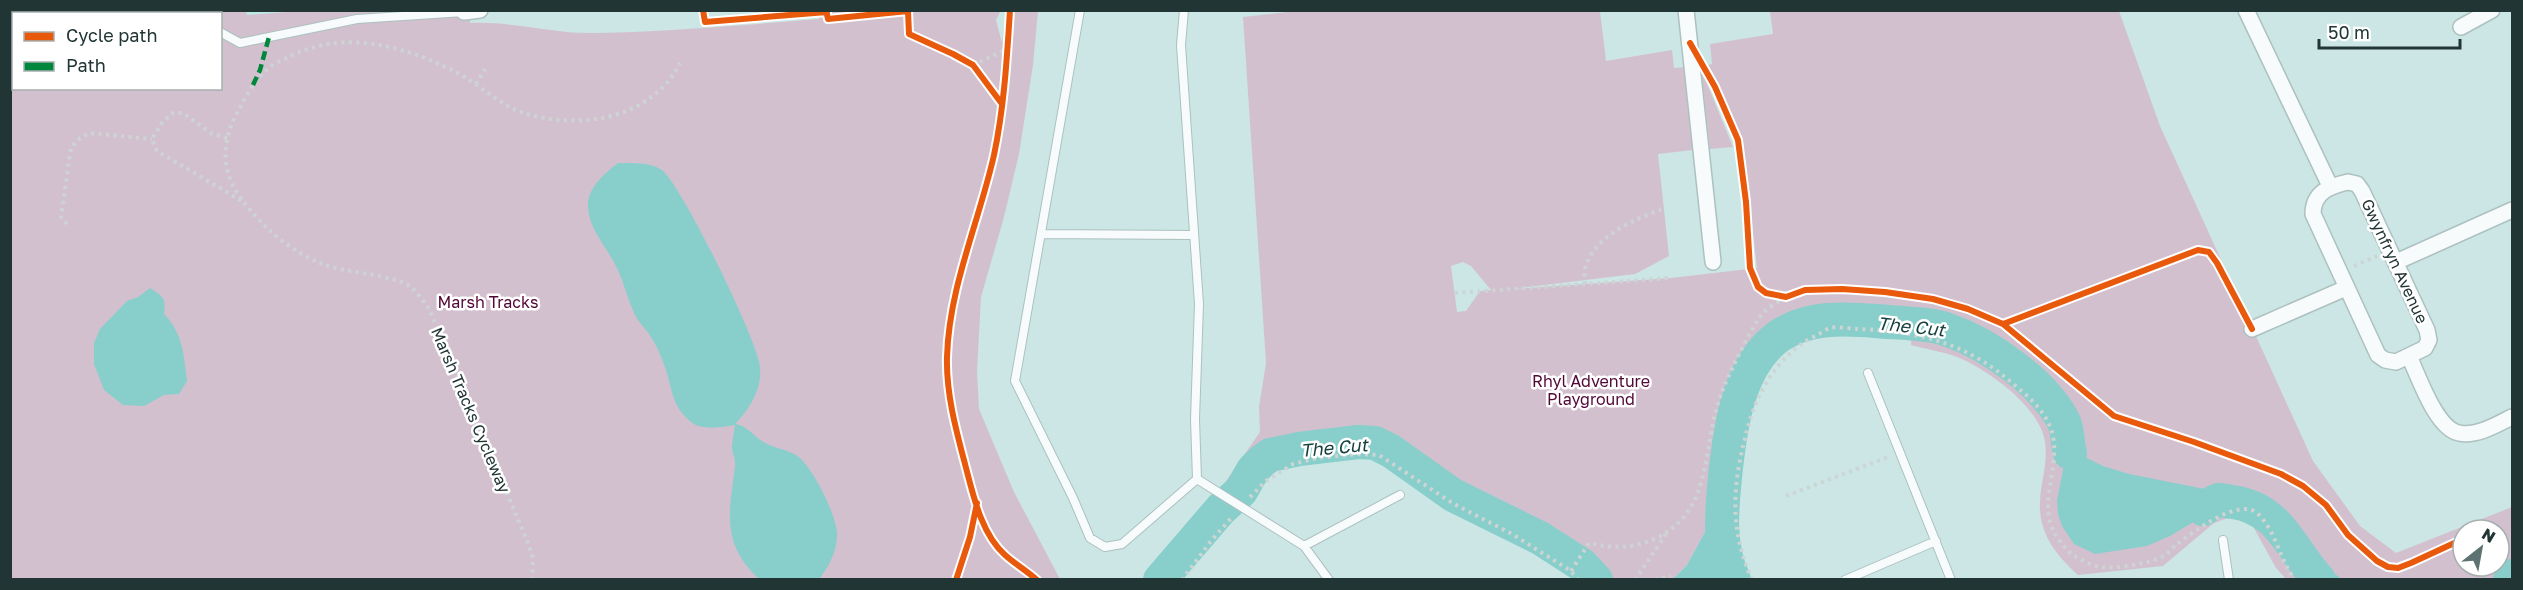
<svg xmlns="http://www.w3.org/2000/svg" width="2523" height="590" viewBox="0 0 2523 590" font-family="'Golos Text',sans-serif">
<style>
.built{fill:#bce8e6}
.green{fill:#d3c0cf;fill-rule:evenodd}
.water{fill:#88cecb}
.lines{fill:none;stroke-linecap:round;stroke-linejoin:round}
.river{stroke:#88cecb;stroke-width:34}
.service-casing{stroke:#acc1c0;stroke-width:10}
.minor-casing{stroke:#acc1c0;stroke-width:18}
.path{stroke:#cdd4d4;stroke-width:4;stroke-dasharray:3 4.5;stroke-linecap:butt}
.service{stroke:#f7fbfb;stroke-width:8}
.minor{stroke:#f7fbfb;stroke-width:15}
.quiet{stroke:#00873e;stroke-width:4.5;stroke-dasharray:9 4.5;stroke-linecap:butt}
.cycleway-casing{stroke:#fff;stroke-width:10}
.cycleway{stroke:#e8590c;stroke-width:6}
.labels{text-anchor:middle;stroke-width:5;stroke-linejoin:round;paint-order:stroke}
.street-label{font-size:16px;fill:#213534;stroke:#fff}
.park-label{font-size:16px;fill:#520636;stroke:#fff}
.water-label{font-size:18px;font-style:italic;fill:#184240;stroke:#fff}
</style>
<rect width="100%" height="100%" fill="#cbe6e4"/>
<!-- built -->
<path class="built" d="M246 10 305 11 247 15Z"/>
<!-- green -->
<path class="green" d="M246 10 247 15 313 10H470V23C511 21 550 33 589 33 666 32 743 25 819 19V11L1001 10 996 20 1002 43 1006 11H1038L1033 65 1019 154 1004 217 981 297 977 371 979 409 1014 492 1060 579H11L10 11ZM14 14H220V88H14Z
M1306 10 1600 11 1606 61 1672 50 1674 68 1687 67 1693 150 1658 154 1669 256 1635 274 1512 289 1671 278 1757 268 1743 143 1708 65 1712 64 1710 44 1773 34 1770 11H2119L2160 126 2313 461 2360 526 2396 553 2512 507V579H2286L2276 568 2245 512 2214 523 2163 566 2078 575C2056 555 2038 533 2040 501 2041 480 2048 465 2045 442 2040 408 1993 374 1964 360 1948 352 1928 350 1911 345V318L1863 311H1832L1806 316 1777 331 1757 348 1740 377 1731 406 1712 519 1687 565 1673 579H1604L1596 570 1558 541 1462 490 1392 443 1368 435 1277 446 1254 460 1233 490 1224 484 1260 432 1259 407 1266 363 1243 17ZM1463 262 1471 266 1491 290 1480 291 1466 311 1457 312 1451 266ZM2463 530H2499V566H2463Z
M1701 69 1733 147 1710 149Z"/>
<!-- water -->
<path class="water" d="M618 163C631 163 651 162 662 170 682 186 758 341 760 367 762 389 750 409 735 424 748 426 752 435 762 441 772 448 786 449 796 455 812 465 836 514 837 533 838 549 829 567 819 579H759C721 543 729 513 735 467 736 460 733 455 732 448 732 441 734 432 735 425 723 427 702 431 691 422 669 404 673 385 663 362 660 353 656 345 651 337 646 329 639 323 635 315 628 300 624 283 617 268 607 247 589 230 588 207 587 188 605 173 618 163Z
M150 288C163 296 166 298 164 314 183 333 184 356 187 381L179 394 164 395 144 406 123 405 104 390 94 364V343L100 329 127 301 138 297Z
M2031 383 2068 423 2075 441 2087 458 2103 466 2129 474 2220 492 2247 504 2225 506 2212 511 2170 536 2147 546 2095 554 2074 544 2062 526 2058 514 2057 500 2064 465 2060 431 2053 416Z
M1728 450C1724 492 1714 540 1734 579H1673L1687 565 1712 519Z
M1218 507 1225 512 1168 579H1156Z
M2279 526 2300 549 2342 579H2307L2292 557Z"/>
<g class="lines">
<!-- river -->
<path class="river" d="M2203 509C2207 507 2214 501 2219 500 2223 500 2229 502 2233 502 2280 509 2290 548 2319 580
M1160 580 1221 509 1241 491 1253 470 1262 461 1270 455 1299 449 1358 442 1375 443 1391 451 1453 495 1540 538 1582 565 1596 580
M1734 580C1717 545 1722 505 1726 468 1731 423 1739 365 1779 336 1807 317 1843 318 1876 321 1895 323 1931 323 1948 330 1989 344 2044 383 2064 422 2068 431 2067 443 2070 453
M2510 580 2512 576"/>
<defs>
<path id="service" d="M199 10 202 14
M1080 10 1015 381 1073 498 1090 538 1105 547 1122 544 1197 479
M1184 10 1181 45 1199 304 1195 419 1197 479
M220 32 240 43 357 19 464 12
M1041 234 1194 235
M1868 373 1951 580
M1197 479 1304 546 1329 580
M2223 540 2229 580
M1304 546 1400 495
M1845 580 1936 541"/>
<path id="minor" d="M1686 10 1713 262
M2246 10 2330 186
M464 12 480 10
M2461 27 2492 10
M2348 182 2357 184 2362 191 2427 330 2429 340 2425 348 2396 362 2385 360 2378 355 2313 214C2313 192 2330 186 2348 182Z
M2396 262 2512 210
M2252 329 2346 288
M2409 356C2418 375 2436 429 2459 433 2476 437 2498 424 2512 417"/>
</defs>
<!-- service casing -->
<use href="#service" class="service-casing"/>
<!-- minor casing -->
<use href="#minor" class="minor-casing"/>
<!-- path -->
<path class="path" d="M973 65 1007 49
M476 84 485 69
M227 138 211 133 183 113H173L161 124 152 139 157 151 242 201
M67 224 61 217 71 147 80 138 90 133 152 139
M2354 266 2377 256
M1585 284C1585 278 1584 271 1586 265 1598 233 1635 220 1664 208
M1455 293 1671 278
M1786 496 1888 457
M1250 497 1266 481 1293 464 1317 458 1357 454 1379 455 1454 504 1512 534 1571 571 1578 580
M1571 571 1589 543C1612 548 1630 549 1652 540 1715 513 1701 448 1721 394 1727 378 1752 325 1763 313 1769 307 1779 302 1786 297
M532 580 533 558 528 543 429 309C423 301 417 291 408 285 395 276 345 272 325 265 290 252 259 225 238 194 221 169 222 140 237 113 246 97 255 78 271 66 276 62 285 59 291 56 345 29 404 46 456 72 478 83 498 104 521 112 576 131 652 120 680 63
M1182 580 1211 541 1233 516
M1635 580 1666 534
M1655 580 1671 576
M1752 580C1730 530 1732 489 1745 438 1755 395 1776 355 1817 335 1821 333 1826 329 1830 328 1838 326 1850 329 1859 329 1924 332 1969 344 2018 388 2031 399 2045 412 2051 429 2064 467 2032 507 2060 541 2064 546 2068 552 2073 555 2080 559 2092 566 2100 567 2116 569 2147 564 2162 557 2167 555 2171 549 2176 545 2192 533 2238 497 2257 513 2276 530 2279 559 2295 580"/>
<!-- service -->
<use href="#service" class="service"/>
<!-- minor -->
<use href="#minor" class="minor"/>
<!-- quiet -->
<path class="quiet" d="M253 85 260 70 269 37"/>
<defs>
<path id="cycleway" d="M703 10 705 22 827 12
M826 10 828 19 908 11 909 34 953 54 973 65 1002 104
M1010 10C1007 58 1004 108 994 155 979 222 949 287 947 357 946 393 956 430 965 464 973 494 981 534 1005 555 1015 564 1027 571 1037 580
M1690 43 1715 87 1738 140 1746 202 1750 268 1758 287 1766 293 1786 297 1805 290 1842 289 1885 292 1933 299 1968 309 2003 324 2114 416 2194 442 2281 474 2303 486 2326 505 2348 535 2377 561 2388 567 2398 568 2411 563 2463 539
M2003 324 2198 250 2209 252 2217 263 2252 329
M956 580 970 537 977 503"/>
</defs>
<!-- cycleway casing -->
<use href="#cycleway" class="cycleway-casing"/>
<!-- cycleway -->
<use href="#cycleway" class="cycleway"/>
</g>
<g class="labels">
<!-- street labels -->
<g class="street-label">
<text transform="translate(2395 261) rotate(65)" y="6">Gwynfryn Avenue</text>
<text transform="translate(471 410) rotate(67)" y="6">Marsh Tracks Cycleway</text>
</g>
<!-- park labels -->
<g class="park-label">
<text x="488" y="308">Marsh Tracks</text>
<text x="1591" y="387">Rhyl Adventure<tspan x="1591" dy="18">Playground</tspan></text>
</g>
<!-- water labels -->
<g class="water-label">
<text transform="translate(1911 327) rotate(6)" y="6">The Cut</text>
<text transform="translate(1334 448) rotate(-5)" y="6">The Cut</text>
</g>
</g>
<!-- border -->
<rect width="2523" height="590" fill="none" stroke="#213534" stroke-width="24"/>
<!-- legend -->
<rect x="12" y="12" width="210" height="78" fill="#ffffff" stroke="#a6aeae" stroke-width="1.5"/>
<rect x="24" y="32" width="30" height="9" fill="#e8590c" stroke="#a6aeae" stroke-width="1.5"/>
<text x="66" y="42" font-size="18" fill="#213534">Cycle path</text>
<rect x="24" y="62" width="30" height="9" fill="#00873e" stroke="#a6aeae" stroke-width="1.5"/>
<text x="66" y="72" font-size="18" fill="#213534">Path</text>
<!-- north arrow -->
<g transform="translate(2481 548) rotate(31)"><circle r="28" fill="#ffffff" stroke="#a6aeae" stroke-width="1.5"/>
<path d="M0-4.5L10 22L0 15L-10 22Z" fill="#5c7372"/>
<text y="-9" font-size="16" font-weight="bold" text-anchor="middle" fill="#213534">N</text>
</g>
<!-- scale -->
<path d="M2319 39v9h141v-9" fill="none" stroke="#213534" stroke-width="3"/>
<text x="2328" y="39" font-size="18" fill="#213534" stroke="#ffffff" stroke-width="4.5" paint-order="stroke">50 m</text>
</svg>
